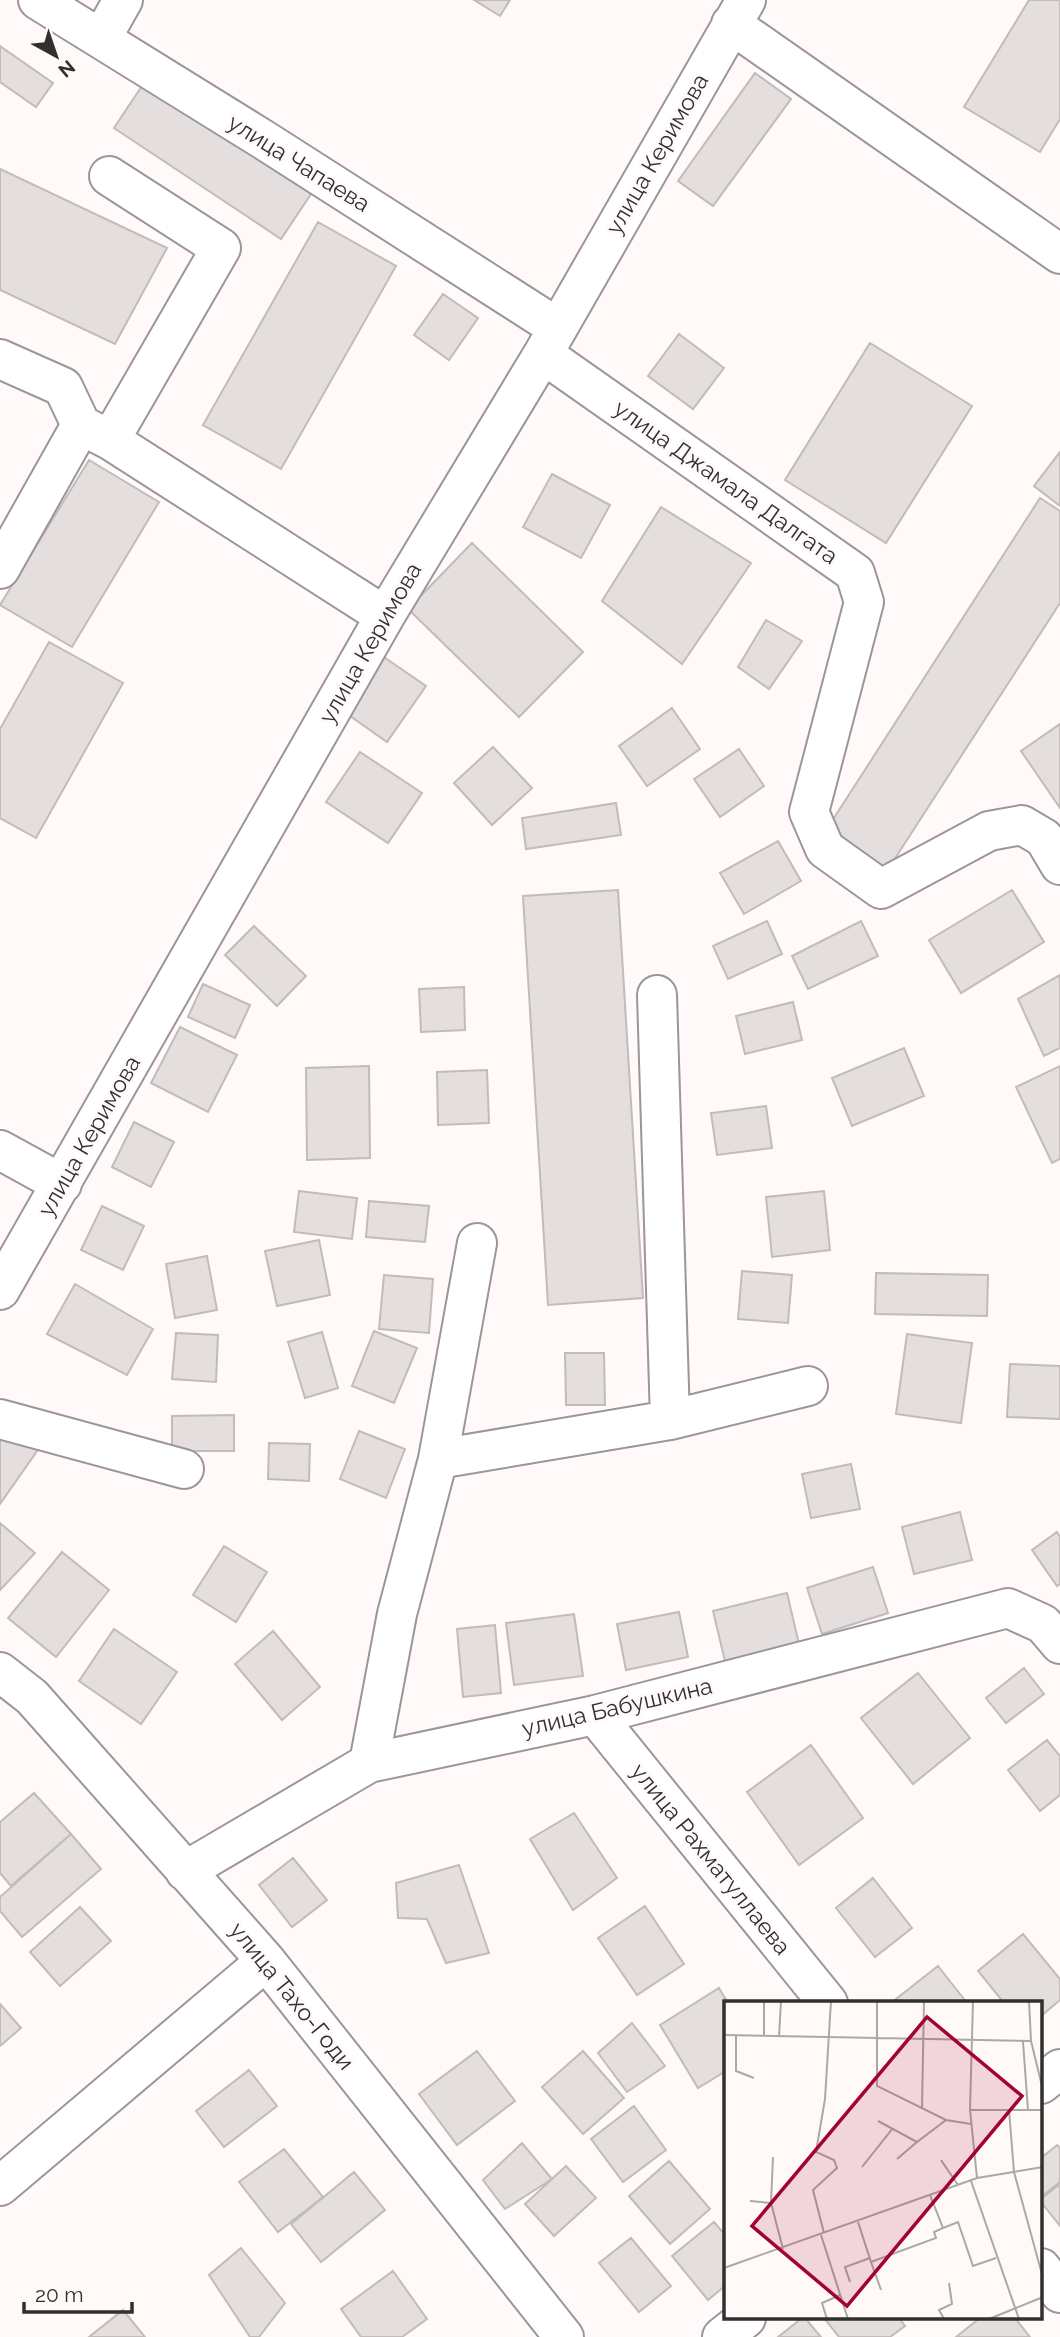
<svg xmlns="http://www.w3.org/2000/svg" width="1060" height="2337" viewBox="0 0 1060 2337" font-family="Raleway,sans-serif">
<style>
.building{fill:#e4dede;stroke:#c1bbbb;stroke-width:2}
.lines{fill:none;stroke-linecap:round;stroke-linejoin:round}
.minor-casing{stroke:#9c9696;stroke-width:42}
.minor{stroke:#fff;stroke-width:38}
.labels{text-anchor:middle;stroke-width:6;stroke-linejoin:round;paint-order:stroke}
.street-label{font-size:23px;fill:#322f2f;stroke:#fff9f9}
.inset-road{fill:none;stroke:#ada8a8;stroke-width:2}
.view{fill:#a20234;fill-opacity:0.15;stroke:#a20234;stroke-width:3.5}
.inset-edge{fill:none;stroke:#322f2f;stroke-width:3.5}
</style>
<rect width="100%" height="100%" fill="#fff9f9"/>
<!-- building -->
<path class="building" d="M474 0H510L500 16Z
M1029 0H1060V119L1040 152 964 107Z
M0 46 53 83 36 107 0 82Z
M755 73 791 99 713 206 678 181Z
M146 80 313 191 281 239 114 128Z
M0 169 167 248 115 344 0 290Z
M318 222 396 266 281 469 203 425Z
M443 294 478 318 449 360 414 335Z
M679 334 724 368 693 409 648 376Z
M870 343 972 406 886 543 785 480Z
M1060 452V506L1034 486Z
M89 460 159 502 72 647 0 605Z
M552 474 610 505 581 558 523 527Z
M1040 498 1060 511V603L885 874 823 835Z
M661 507 751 563 682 664 602 601Z
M472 543 583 652 519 717 408 609Z
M766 620 802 641 769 689 738 667Z
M49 642 123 683 36 838 0 818V729Z
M381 655 426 686 387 742 343 711Z
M672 708 700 749 647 786 619 746Z
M1060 724V808L1021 751Z
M493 747 532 788 492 825 454 783Z
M739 749 764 786 720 817 694 779Z
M360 752 422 793 388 843 326 802Z
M616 803 621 835 526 849 522 818Z
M778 841 801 881 744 914 720 873Z
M618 890 643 1298 548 1305 523 896Z
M1012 890 1044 942 961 993 929 940Z
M767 921 782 954 728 979 713 946Z
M861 921 878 956 808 989 792 956Z
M254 926 306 976 277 1006 225 955Z
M1060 975V1048L1044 1056 1018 999Z
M203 984 250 1005 235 1038 188 1017Z
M464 987 465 1030 421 1032 419 989Z
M793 1002 802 1040 745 1054 736 1016Z
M180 1027 237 1055 208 1112 151 1083Z
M904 1048 924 1096 852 1126 832 1078Z
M369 1066 370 1158 307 1160 306 1068Z
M1060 1066V1159L1052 1163 1016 1087Z
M487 1070 489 1123 438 1125 437 1072Z
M766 1106 772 1148 717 1155 711 1113Z
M134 1122 174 1142 151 1187 112 1167Z
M299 1191 357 1198 352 1239 294 1232Z
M824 1191 830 1250 772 1257 766 1197Z
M369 1201 429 1206 425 1242 366 1237Z
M102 1206 144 1226 123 1270 81 1250Z
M319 1240 330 1295 277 1306 265 1251Z
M207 1256 217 1310 175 1318 166 1264Z
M742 1271 792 1275 788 1323 738 1319Z
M876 1273 988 1275 987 1316 875 1314Z
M384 1275 433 1279 429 1333 379 1329Z
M75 1284 153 1329 127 1375 47 1334Z
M374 1331 417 1348 394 1403 352 1386Z
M322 1332 338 1388 305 1398 288 1342Z
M176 1333 218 1335 216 1382 172 1379Z
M907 1334 972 1343 961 1423 896 1414Z
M565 1353H604L605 1405H566Z
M1010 1364 1060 1366V1419L1007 1417Z
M234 1415V1451H172V1416Z
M359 1431 405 1449 386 1498 340 1479Z
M0 1439 42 1444 0 1504Z
M269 1443 310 1444 309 1481 268 1479Z
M851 1464 860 1509 811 1518 802 1474Z
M960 1512 972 1560 914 1574 902 1527Z
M0 1523 35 1553 0 1590Z
M1057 1532 1060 1537V1584L1057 1586 1032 1550Z
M224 1546 267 1572 236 1622 193 1595Z
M62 1552 109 1590 56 1657 8 1618Z
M873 1567 888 1613 822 1634 807 1588Z
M787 1593 799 1644 725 1661 713 1611Z
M679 1612 688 1657 626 1670 617 1624Z
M574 1614 583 1676 514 1685 506 1623Z
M495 1625 501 1693 463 1697 457 1629Z
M114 1629 177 1672 141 1724 79 1681Z
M273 1631 320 1687 282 1720 235 1664Z
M1024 1668 1044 1694 1006 1723 986 1698Z
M918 1673 970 1738 913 1784 861 1718Z
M1047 1740 1060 1756V1795L1040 1811 1008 1770Z
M811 1745 863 1818 799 1865 747 1792Z
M34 1793 71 1834 11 1886 0 1873V1822Z
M574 1813 617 1878 573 1910 530 1839Z
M71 1834 101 1869 22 1937 0 1911V1897Z
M293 1858 327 1900 292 1927 259 1885Z
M459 1865 489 1953 446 1963 427 1919 398 1918 396 1883Z
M873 1878 912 1928 875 1957 836 1908Z
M645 1906 684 1964 637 1995 598 1938Z
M80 1907 111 1941 60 1986 30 1952Z
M1023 1934 1060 1979V2000L1041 2016V2003H1004L978 1971Z
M938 1966 967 2003H891Z
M719 1988 728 2003H726V2071L698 2088 660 2025Z
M0 2004 21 2028 0 2046Z
M632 2023 665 2066 627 2092 598 2053Z
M477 2051 515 2101 457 2145 419 2094Z
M583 2051 624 2098 583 2134 542 2087Z
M249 2070 277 2106 224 2147 196 2111Z
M634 2106 666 2150 623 2182 591 2139Z
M522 2143 552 2179 505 2209 483 2180Z
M1057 2145 1060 2148V2182L1041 2197V2158Z
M284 2149 323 2197 278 2232 239 2182Z
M669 2161 710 2209 670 2244 629 2196Z
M566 2166 596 2198 554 2236 525 2204Z
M354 2172 385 2210 321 2262 291 2224Z
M1060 2184V2226L1041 2202V2199Z
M714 2222 726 2236V2285L708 2300 672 2256Z
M631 2238 671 2286 639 2312 599 2263Z
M241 2248 285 2303 259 2337H250L209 2275Z
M393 2271 427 2319 402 2337H361L341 2309Z
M123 2310 145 2337H89Z
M802 2318H805L821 2337H778Z
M824 2318H899L905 2326 890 2337H839Z
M980 2318H1015L1030 2337H956Z"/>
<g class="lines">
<defs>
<path id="minor" d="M38 0 264 140 558 328
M731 24 1060 254
M101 39 123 0
M109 176 221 248 110 440
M543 354 855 573 864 602 809 812 825 849 881 889 989 831 1022 825 1044 838 1060 865
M0 359 63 387 81 425
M0 569 81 425 110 440 385 616
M657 995 670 1420
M0 1150 62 1184
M0 1290 385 616 543 354 746 0
M0 1419 184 1469
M438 1459 477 1243
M0 1672 32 1697 266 1961 564 2337
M595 1715 828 2003
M369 1763 397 1614 438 1459 670 1420 808 1386
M185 1871 369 1763 595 1715 1008 1608 1043 1624 1060 1644
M1041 2084 1060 2069
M0 2186 266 1961
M1041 2268 1060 2293
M722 2337 746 2318"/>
</defs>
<!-- minor casing -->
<use href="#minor" class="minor-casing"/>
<!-- minor -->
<use href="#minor" class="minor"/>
</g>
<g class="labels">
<!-- street labels -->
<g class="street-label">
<text transform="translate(657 154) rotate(-60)" y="8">улица Керимова</text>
<text transform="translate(299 163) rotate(32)" y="8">улица Чапаева</text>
<text transform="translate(726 482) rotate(35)" y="8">улица Джамала Далгата</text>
<text transform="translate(370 643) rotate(-60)" y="8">улица Керимова</text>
<text transform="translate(89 1136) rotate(-60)" y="8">улица Керимова</text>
<text transform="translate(617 1707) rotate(-13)" y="8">улица Бабушкина</text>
<text transform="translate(711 1859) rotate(51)" y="8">улица Рахматуллаева</text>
<text transform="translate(292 1996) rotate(51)" y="8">улица Тахо-Годи</text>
</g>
</g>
<!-- overview -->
<g transform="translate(724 2001)">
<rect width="318" height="318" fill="#fff9f9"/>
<path class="inset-road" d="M40 0V36M153 0V85L222 119 247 123M249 0 246 109 253 177M305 0 307 40 319 89M0 34 307 40M12 34V70L30 77M55 36 57 0M299 41 304 109M198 107 200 0M246 109H319M285 109 290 171 319 277M154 120 193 141 222 119M49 156 47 202 59 248M173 158 193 141M217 159 234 184M138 166 169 127M247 180 295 318M26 200 47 202M134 221 147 261 212 237 210 231 219 227 206 194M219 227 234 221 249 265 272 257M100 232 89 189 113 167 110 159 92 151 101 98 107 0M97 234 124 318M147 261 157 289M0 267 253 177 319 166M126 281 121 266 146 257M103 318 98 302 116 294M220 318 215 309 228 303 225 282M265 318 319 296"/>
<path class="view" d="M203 16 298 95 123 305 28 225Z"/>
<rect width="318" height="318" class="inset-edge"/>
</g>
<!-- north arrow -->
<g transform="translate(56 56) rotate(140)" stroke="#fff9f9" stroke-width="5" paint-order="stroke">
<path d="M0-5L12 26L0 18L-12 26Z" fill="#322f2f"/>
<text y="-10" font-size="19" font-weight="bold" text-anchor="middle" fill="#322f2f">N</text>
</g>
<!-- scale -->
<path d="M24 2302v10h108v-10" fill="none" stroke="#322f2f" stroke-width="3.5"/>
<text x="35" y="2302" font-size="21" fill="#322f2f" stroke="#fff9f9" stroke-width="5" paint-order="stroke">20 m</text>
</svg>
